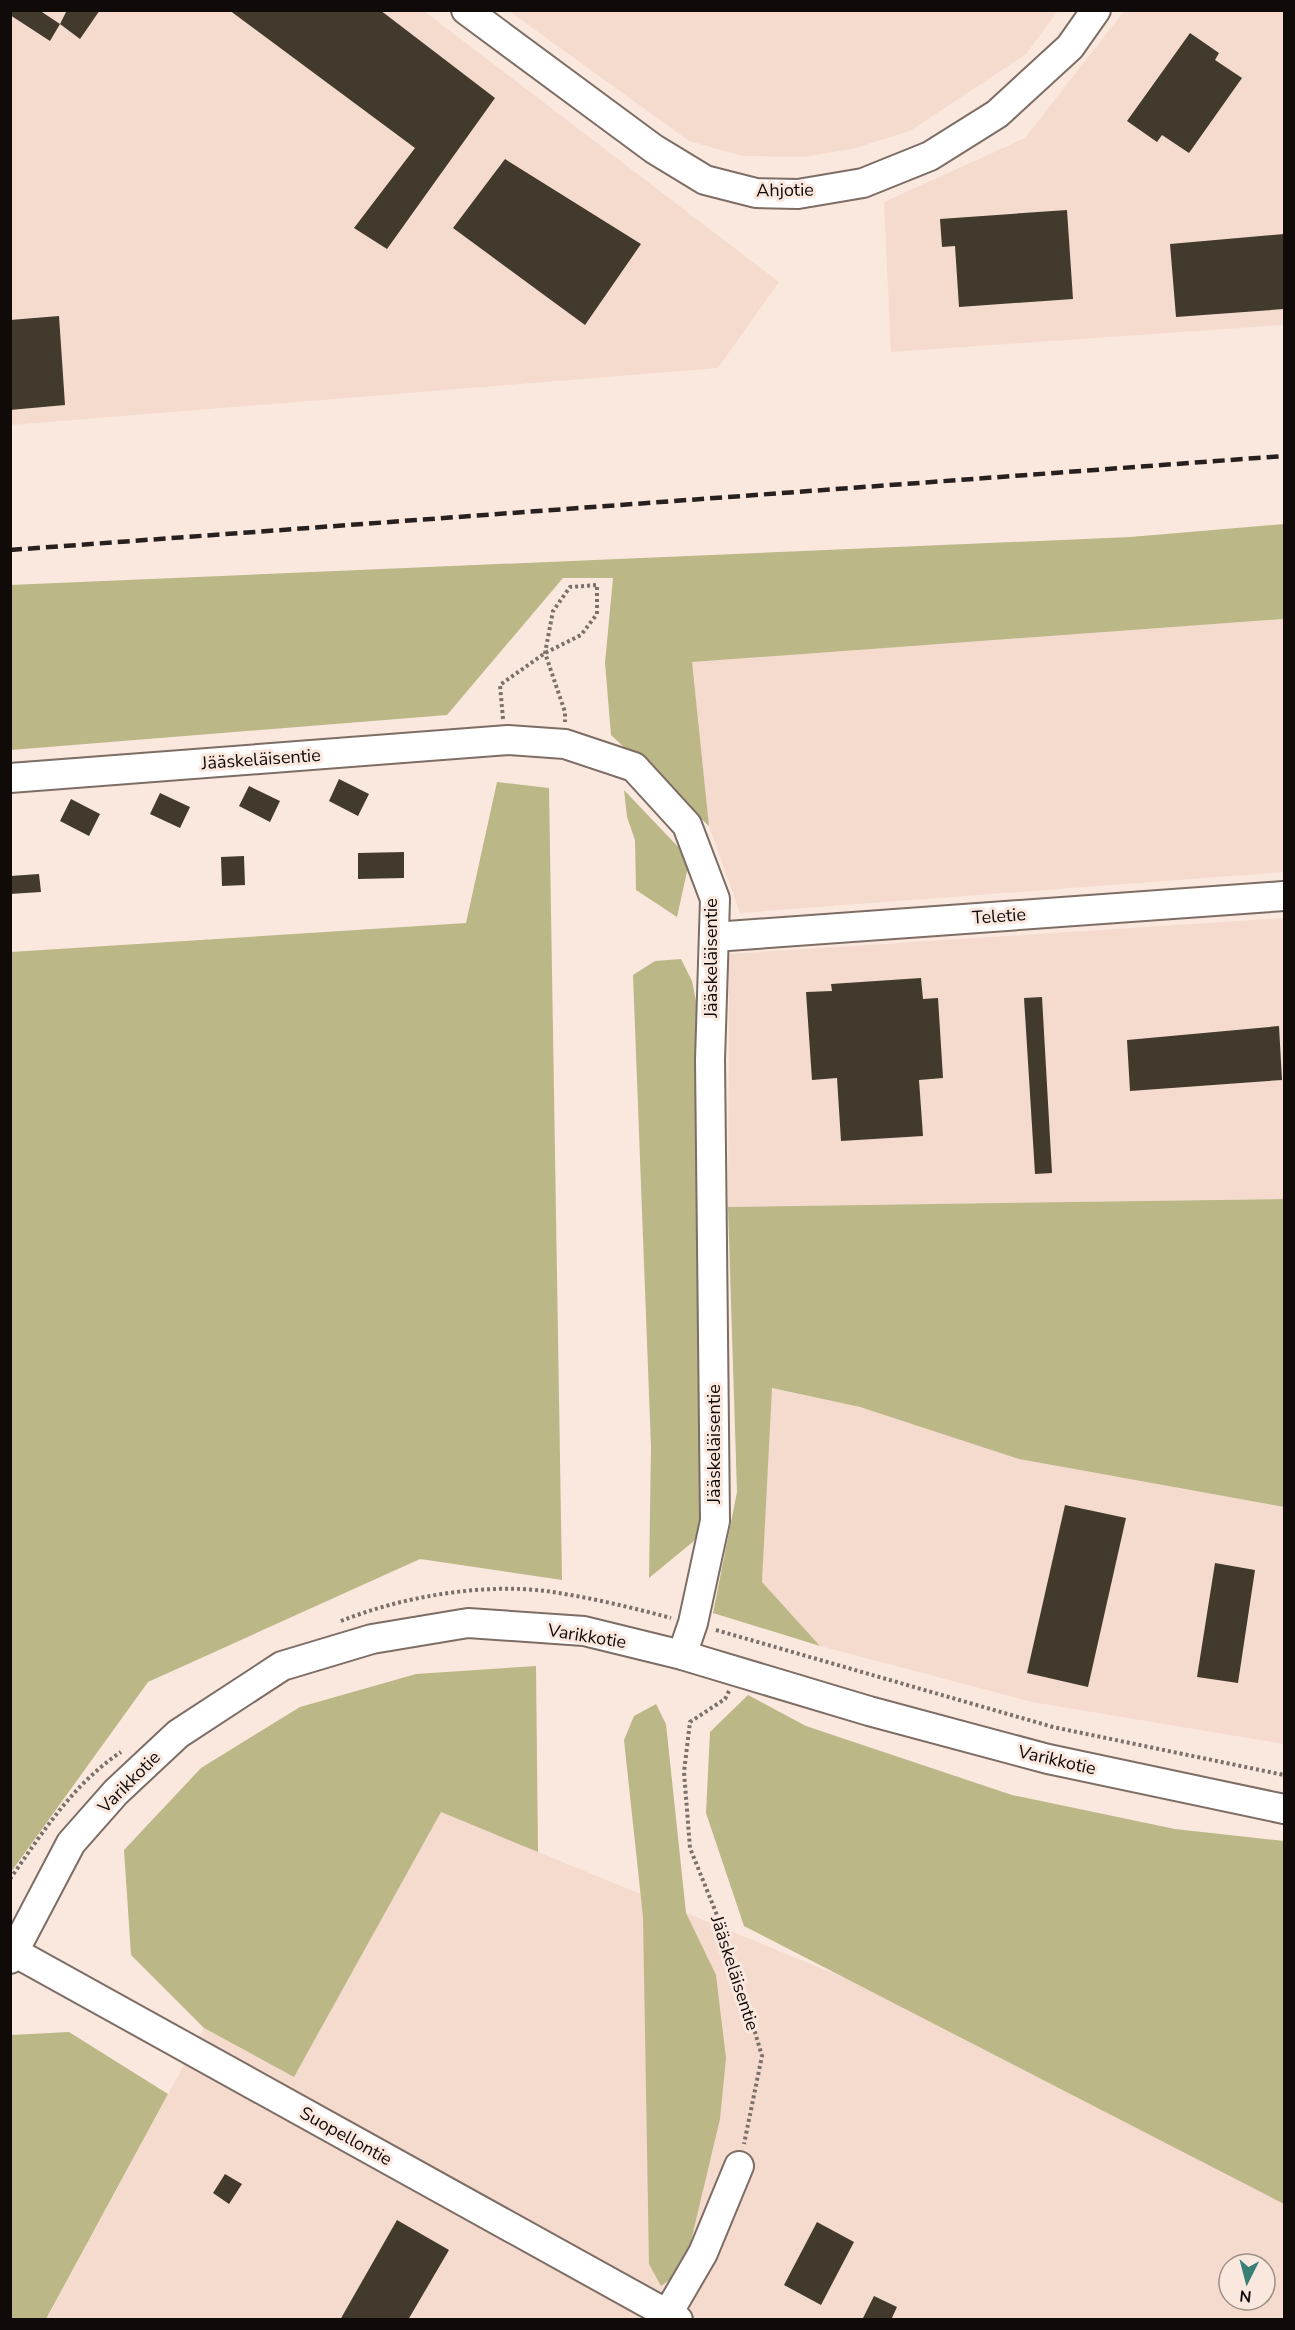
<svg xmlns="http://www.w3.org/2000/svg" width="1295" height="2330" viewBox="0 0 1295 2330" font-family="'Nunito Sans',sans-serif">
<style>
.built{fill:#f5dbce;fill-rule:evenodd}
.forest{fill:#bbb787}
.building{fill:#433a2e}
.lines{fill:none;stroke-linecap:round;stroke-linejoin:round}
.minor-casing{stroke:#7d6d64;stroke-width:32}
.path{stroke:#7b706a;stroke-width:4;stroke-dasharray:3 3;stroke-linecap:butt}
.minor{stroke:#fff;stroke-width:28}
.rail{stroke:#28201e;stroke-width:4.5;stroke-dasharray:12 6;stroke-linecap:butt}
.labels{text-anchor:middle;stroke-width:6;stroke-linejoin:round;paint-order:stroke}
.street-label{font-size:18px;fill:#100a08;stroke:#fae8de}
</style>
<rect width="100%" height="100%" fill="#fae8de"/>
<!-- built -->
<path class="built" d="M11 11H424L779 282 718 368 11 425Z
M509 11H1058L1026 54 910 131 852 149 804 157 742 156 689 141Z
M1124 11H1284V325L891 352 884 202 1025 138Z
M1284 619V872L740 913 709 826 691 662Z
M1284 918V1199L728 1207 729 954Z
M771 1388 860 1407 1019 1459 1284 1507V1744L1032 1702 820 1646 762 1582Z
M441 1812 1202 2125 1284 2174V2319L46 2320 204 2028 294 2077ZM1229 2264H1265V2300H1229Z"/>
<!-- forest -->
<path class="forest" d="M1284 524V619L692 662 709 826 611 735 605 663 613 578H563L447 715 11 750 10 585 1130 537Z
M497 782 549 788 562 1580 420 1559 148 1682 11 1872V952L466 923Z
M624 790 682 851 688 867 677 917 636 890 635 840 627 817Z
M681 959 692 981 697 1006 712 1494 694 1541 649 1578 651 1447 633 975 655 961Z
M1284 1199V1507L1019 1459 860 1407 772 1388 762 1582 820 1646 713 1613 737 1492 728 1207Z
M536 1666 538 1852 441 1812 294 2077 204 2028 131 1955 124 1850 201 1768 300 1707 416 1674Z
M748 1695 806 1726 1012 1795 1175 1829 1284 1841V2204L744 1926 706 1813 710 1732Z
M656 1704 666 1724 686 1913 716 1975 726 2058 720 2119 690 2245 682 2271 661 2286 649 2264 643 1917 624 1740 634 1716Z
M69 2032 168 2094 46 2319H11V2035Z"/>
<!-- building -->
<path class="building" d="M10 10H39L60 24 50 41 10 15Z
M67 10H100L80 39 60 24Z
M229 10H380L495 98 387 249 354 228 415 148Z
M1190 33 1219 53 1215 60 1242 78 1189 153 1162 135 1157 142 1127 121Z
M505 159 641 244 585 325 453 228Z
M1067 210 1073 299 959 307 955 246 942 247 940 219Z
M1284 234V309L1176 317 1170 244Z
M59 316 65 405 10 410V320Z
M339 779 369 794 358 816 329 801Z
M249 786 280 801 270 822 239 806Z
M160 793 190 807 180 828 150 814Z
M71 799 100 814 89 836 60 821Z
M404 852V878L358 879V853Z
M244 856 245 885 222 886 221 857Z
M39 874 41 892 10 894V876Z
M921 978 923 999 938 998 943 1078 919 1080 923 1136 841 1141 837 1078 812 1080 806 992 832 991 831 984Z
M1042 997 1052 1173 1035 1174 1024 998Z
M1279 1026 1282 1080 1130 1091 1127 1040Z
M1065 1505 1126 1518 1088 1687 1027 1673Z
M1215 1563 1255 1570 1238 1683 1197 1677Z
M225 2174 242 2184 229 2204 213 2193Z
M397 2220 449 2250 408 2320H340Z
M817 2222 854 2242 821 2305 784 2285Z
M874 2296 897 2307 891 2320H862Z"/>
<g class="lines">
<defs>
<path id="minor" d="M466 10 654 149 705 180 756 193 798 194 863 183 930 156 997 114 1070 47 1096 10
M10 778 508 740 565 744 634 767 687 825 715 899 710 1060 715 1521 693 1623 682 1655
M714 937 1284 896
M14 1952 678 2320
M10 1959 71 1843 116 1792 178 1734 282 1666 372 1639 468 1623 584 1631 682 1655 869 1711 1048 1759 1284 1809
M664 2320 703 2253 739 2166"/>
</defs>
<!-- minor casing -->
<use href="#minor" class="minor-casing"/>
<!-- path -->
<path class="path" d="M503 719 500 685 545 653 581 635 597 614V585L570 587 553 611 545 653 565 712V722
M341 1621C401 1597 481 1583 546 1591 588 1597 630 1607 671 1618
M716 1630 1053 1727 1284 1775
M729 1691 725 1699 690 1722 684 1772 690 1848 731 1950 762 2056 744 2144
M10 1879C43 1832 73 1784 121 1752"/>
<!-- minor -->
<use href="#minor" class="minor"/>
<!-- rail -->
<path class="rail" d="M10 550 1284 456"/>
</g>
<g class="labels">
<!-- street labels -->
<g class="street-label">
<text transform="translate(785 190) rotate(-1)" y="6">Ahjotie</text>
<text transform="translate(261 759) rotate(-4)" y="6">Jääskeläisentie</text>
<text transform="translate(999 916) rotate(-4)" y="6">Teletie</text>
<text transform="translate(711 958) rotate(-90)" y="6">Jääskeläisentie</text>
<text transform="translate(714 1444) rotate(-90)" y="6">Jääskeläisentie</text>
<text transform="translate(587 1636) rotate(9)" y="6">Varikkotie</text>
<text transform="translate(1057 1760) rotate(13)" y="6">Varikkotie</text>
<text transform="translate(129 1782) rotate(-45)" y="6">Varikkotie</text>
<text transform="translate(735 1973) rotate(72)" y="6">Jääskeläisentie</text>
<text transform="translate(346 2136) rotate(29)" y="6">Suopellontie</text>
</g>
</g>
<!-- border -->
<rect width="1295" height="2330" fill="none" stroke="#100a08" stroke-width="24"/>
<!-- north arrow -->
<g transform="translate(1247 2282) rotate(186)"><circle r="28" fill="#fae8de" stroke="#9c8f88" stroke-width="1.5"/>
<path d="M0-4.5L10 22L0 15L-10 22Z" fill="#397f78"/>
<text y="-9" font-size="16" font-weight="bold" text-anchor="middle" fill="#100a08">N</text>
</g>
</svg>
